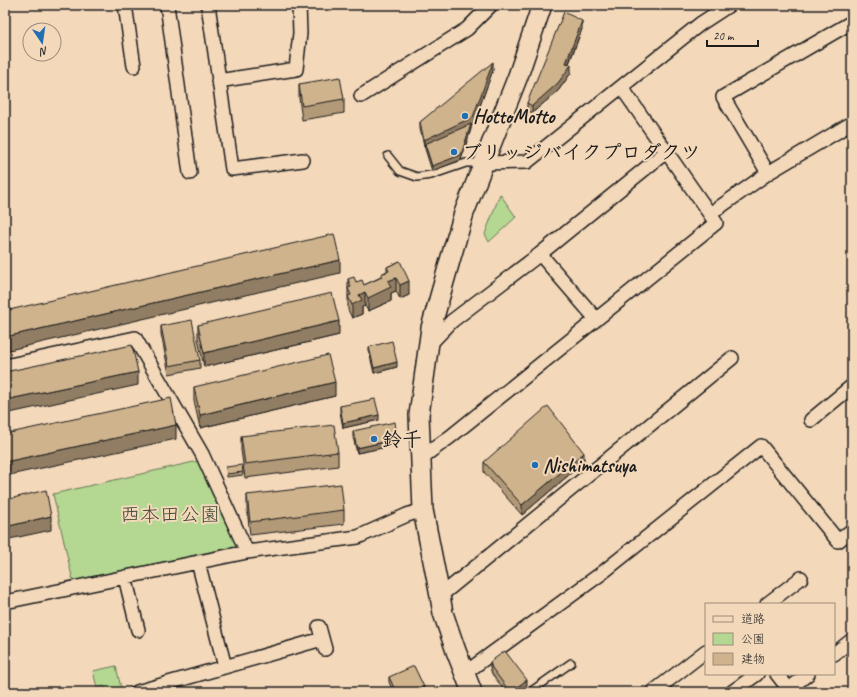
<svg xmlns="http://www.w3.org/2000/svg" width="857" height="697" viewBox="0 0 857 697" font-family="Caveat,'Klee One',sans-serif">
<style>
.green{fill:#b4d791;stroke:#687a56}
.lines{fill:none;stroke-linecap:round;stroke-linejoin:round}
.lane-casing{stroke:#1c1c1c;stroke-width:10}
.street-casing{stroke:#1c1c1c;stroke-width:16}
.secondary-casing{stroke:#1c1c1c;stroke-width:22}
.lane{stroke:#f3d8ba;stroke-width:7}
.street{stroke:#f3d8ba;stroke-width:13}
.secondary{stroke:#f3d8ba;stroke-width:19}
.wall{fill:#b29a79;stroke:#1c1c1c}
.shaded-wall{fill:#917d63;stroke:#1c1c1c}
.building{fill:#cfb38d;stroke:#1c1c1c}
.poi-dot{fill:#1f6fb2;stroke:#f3d8ba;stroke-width:1.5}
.labels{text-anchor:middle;stroke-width:4;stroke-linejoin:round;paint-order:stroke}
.poi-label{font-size:20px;font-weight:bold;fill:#1c1c1c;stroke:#f3d8ba;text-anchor:start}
.park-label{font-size:20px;fill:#424b39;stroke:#f3d8ba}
</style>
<rect width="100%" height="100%" fill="#f3d8ba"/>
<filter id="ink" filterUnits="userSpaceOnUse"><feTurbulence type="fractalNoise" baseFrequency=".025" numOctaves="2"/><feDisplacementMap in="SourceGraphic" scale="8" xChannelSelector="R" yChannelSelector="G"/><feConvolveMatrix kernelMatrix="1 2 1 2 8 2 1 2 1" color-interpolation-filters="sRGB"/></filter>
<g filter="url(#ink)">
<!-- green -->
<path class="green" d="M500 194 516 217 489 242 485 234Z
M198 461 221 507 238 546 73 581 53 494Z
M116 666 121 688 106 692 104 686 97 688 93 671Z"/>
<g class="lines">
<defs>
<path id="lane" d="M388 156 400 171 417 177 431 175 466 163H483
M530 692 571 663"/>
<path id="street" d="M125 5 134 66
M167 5 190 173
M208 5 232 169 303 160
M218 81 296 69 300 33 299 5
M361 96 467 29 491 5
M485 163 527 162 700 24 729 5
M768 173 723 97 852 22
M710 214 768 173 852 123
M540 254 596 319
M429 345 452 321 540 254 667 151
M5 366 135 338 202 454 247 552
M811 420 852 386
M421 458 450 437 716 223 622 88
M198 562 225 667
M125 577 138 630
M440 596 732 358
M5 602 247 552 358 537 407 515 423 510
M767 604 801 578
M319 627 325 649
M834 654 852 640
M465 673 602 573 761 446 838 541 852 530
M777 674 791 692
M789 689 808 674
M137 692 322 639
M653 692 706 651
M732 692 757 674"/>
<path id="secondary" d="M472 692 456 651 443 613 440 596 423 510 419 415 431 328 451 257 464 213 518 76 542 5"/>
</defs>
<!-- lane casing -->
<use href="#lane" class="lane-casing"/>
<!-- street casing -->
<use href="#street" class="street-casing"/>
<!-- secondary casing -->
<use href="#secondary" class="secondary-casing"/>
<!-- lane -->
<use href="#lane" class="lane"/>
<!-- street -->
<use href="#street" class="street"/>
<!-- secondary -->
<use href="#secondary" class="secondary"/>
</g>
<!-- wall -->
<path class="wall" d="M582 29 569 64 571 73 558 91 532 113 527 110V103Z
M493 70 473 125H471V129L461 160 432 171 425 149 420 129V122Z
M299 84 344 99V113L302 120 299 98Z
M400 261 409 295 400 299 396 291 391 293V301L368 311 365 306 362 307V314L352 318 348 310V279L364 285 381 277V274L387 271V267Z
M198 325 339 335 204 367 198 339Z
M161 326 200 360V368L169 374 161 334Z
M369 347 397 367 374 373 369 352Z
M194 387 335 396 200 428 194 401Z
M340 406 379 420 343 428 340 412Z
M353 431 397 445 357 453 353 437Z
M241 436 338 452V466L245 478 241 450Z
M484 462H584L522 515 484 472Z
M226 467 243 472V475L227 477Z
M247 495 344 510V524L250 535 247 509Z
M490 662 527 685 517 692H506L492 674 490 667Z
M389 677 424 692H393L389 682Z"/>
<!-- shaded-wall -->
<path class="shaded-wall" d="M582 21V29L566 70V63Z
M493 62V70L473 125H471V129L461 160 432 171V166L425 144 424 147V140Z
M571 65V73L558 91 532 113V106Z
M340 260V273L5 351V337Z
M396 278V291L391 293V301L368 311V298L388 281Z
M409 281V295L400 299V285Z
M365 292V306L362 307V314L352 318V305L359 295Z
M339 321V335L204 367V353Z
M397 362V367L374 373V368Z
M138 372V385L5 414V400Z
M335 382V396L200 428V415Z
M379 415V420L343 428V423Z
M176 425V439L5 476V462Z
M397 439V445L357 453V448Z
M584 453V462L522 515V505Z
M51 516V530L5 540V527Z
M527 680V685L517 692H510Z
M424 687V692H413Z"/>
<!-- building -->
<path class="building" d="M564 12 582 21 566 63 571 65 558 83 532 106 527 103Z
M493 62 473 117 424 140 420 122Z
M340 77 344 99 302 106 299 84Z
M471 124 461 155 432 166 425 144Z
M334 234 340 260 5 337V311Z
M400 261 409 281 400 285 396 278 388 281 391 287 368 298 365 292 359 295 362 300 352 305 348 296 351 295 348 288 351 287 348 279 354 277 356 282 362 280 364 285 382 277 381 274 389 271 387 267Z
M332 293 339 321 204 353 198 325Z
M192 320 200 360 169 366 161 326Z
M392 341 397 362 374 368 369 347Z
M132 345 138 372 5 400V372Z
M328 355 335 382 200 415 194 387Z
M171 398 176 425 5 462V434Z
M375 399 379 415 343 423 340 406Z
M548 406 584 453 522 505 484 462Z
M395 422 397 439 357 448 353 431Z
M334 425 338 452 245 464 241 436Z
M242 465 243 472 227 474 226 467Z
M341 484 344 510 250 522 247 495Z
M46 490 51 516 5 527V500Z
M505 651 527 680 510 692 492 668 490 662Z
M414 666 424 687 413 692H396L389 677Z"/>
</g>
<!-- markers -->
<g class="poi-dot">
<circle cx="465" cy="116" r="4"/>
<circle cx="454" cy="152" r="4"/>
<circle cx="374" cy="439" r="4"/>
<circle cx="535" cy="465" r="4"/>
</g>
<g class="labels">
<!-- poi labels -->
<g class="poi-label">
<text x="473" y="123">HottoMotto</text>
<text x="462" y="159">ブリッジバイクプロダクツ</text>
<text x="382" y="446">鈴千</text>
<text x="543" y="472">Nishimatsuya</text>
</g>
<!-- park labels -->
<g class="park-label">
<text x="170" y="521">西本田公園</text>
</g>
</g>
<!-- margin -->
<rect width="857" height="697" fill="none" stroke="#f3d8ba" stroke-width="20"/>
<rect x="10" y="10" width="837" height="677" fill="none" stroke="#1c1c1c" stroke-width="1.5" filter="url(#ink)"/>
<!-- legend -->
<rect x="705" y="603" width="130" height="72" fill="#f3d8ba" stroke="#9d8d7b"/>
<rect x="713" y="616" width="20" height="6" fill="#f3d8ba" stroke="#9d8d7b"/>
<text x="741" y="623" font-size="12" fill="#1c1c1c">道路</text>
<rect x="713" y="633" width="20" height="12" fill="#b4d791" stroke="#9d8d7b"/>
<text x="741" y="643" font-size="12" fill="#1c1c1c">公園</text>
<rect x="713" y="653" width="20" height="12" fill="#cfb38d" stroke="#9d8d7b"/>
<text x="741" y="663" font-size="12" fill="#1c1c1c">建物</text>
<!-- north arrow -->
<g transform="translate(42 42) rotate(167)"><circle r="19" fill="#f3d8ba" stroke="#9d8d7b"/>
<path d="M0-3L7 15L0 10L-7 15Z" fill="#1f6fb2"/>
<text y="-6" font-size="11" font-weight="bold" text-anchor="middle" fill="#1c1c1c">N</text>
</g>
<!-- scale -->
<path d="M707 40v6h51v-6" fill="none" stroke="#1c1c1c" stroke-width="2"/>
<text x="713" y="40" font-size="12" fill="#1c1c1c" stroke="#f3d8ba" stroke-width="3" paint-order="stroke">20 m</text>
</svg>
